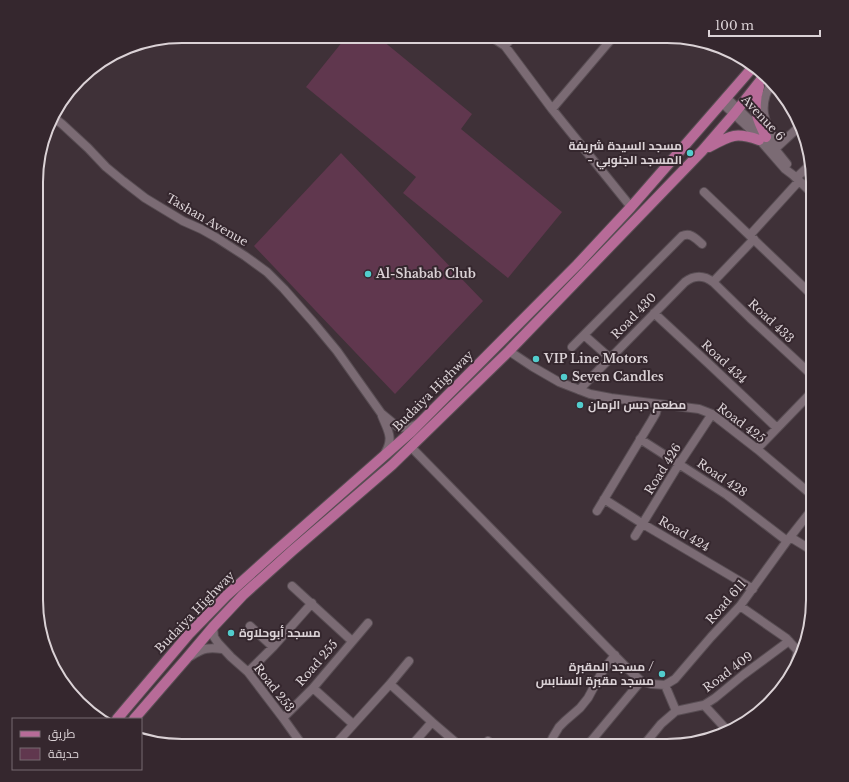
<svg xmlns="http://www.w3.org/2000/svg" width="849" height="782" viewBox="0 0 849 782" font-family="'Libre Baskerville',Cairo,serif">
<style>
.green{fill:#60374e}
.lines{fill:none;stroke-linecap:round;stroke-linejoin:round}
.minor-casing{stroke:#584d53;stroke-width:10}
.major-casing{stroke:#584d53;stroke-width:12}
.minor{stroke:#7b6b74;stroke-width:8}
.major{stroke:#b76b98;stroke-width:10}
.poi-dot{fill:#52cdcd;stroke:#35272e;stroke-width:1.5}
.labels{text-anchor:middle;stroke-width:4;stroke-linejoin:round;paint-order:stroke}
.street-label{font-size:12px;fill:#dbd2d6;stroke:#35272e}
.poi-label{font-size:12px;font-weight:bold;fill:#dbd2d6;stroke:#35272e;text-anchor:start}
.rim{fill:none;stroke:#dbd2d6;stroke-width:2}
</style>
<rect width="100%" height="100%" fill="#3f3138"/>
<!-- green -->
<path class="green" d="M347 36H377L472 114 461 129 562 212 508 278 403 193 416 177 306 87Z
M341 153 483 301 395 394 254 246Z"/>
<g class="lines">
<defs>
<path id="minor" d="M490 36 505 46 552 109 631 207
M505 46 513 36
M772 82C757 106 764 123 778 145
M727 98 758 128 787 164
M722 103 750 129 785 169 793 175 813 194
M552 109 614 36
M53 117 62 124 88 148 106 167 123 181 145 198 183 221 201 229 217 238 245 256 267 272 284 289 313 322 337 351 381 413 398 427 409 428 417 424
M775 149 801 125
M796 178 811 164
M704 192 813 296
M750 235 799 181
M713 282 754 239
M654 313 709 364 777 428
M584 335 610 358
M572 347 682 236C691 232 696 239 702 244
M509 351 533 367 559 382 590 394 611 398 699 409 712 414 757 449 813 496
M579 390 685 282C694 275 704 275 713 282L750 318 813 376
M382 416C388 431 394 438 385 453
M640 439 727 495 787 541
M411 447 629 670 641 681 651 684 665 685 675 679 711 637 740 606 787 541 813 508
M757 449 813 391
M604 499 643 524 753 589
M597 511 652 420 656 413 658 404
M635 536 679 464 712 414
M790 537 813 551
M292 586 352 641
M740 606 786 638 798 651
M250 626 273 647
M213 627 214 637 218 643 231 657 248 672 283 718 303 746
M191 656C203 648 209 647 222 649
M793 671 798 651 801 650
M248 672 273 647 312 603
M390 684 432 722 460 746
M665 685 676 711
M313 688 353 724
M704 705 726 729 727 732
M283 718 313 688 368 623
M334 746 390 684 409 661
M411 746 432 722
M484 746 488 741
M549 746 553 737 559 727 565 721 580 708 588 698 602 672 615 655
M587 746 641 681
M643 746 661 724 676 711 704 705 715 698 743 675 789 641"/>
<path id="major" d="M759 87C752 108 757 119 766 137
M709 147C731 135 736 132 759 140
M117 719 189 634 226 596 276 551 411 432 577 265 631 207 753 67
M134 719 186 659 213 627 243 595 292 551 392 465 509 351 702 151 734 114 764 76"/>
</defs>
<!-- minor casing -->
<use href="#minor" class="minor-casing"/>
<!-- major casing -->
<use href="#major" class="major-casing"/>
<!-- minor -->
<use href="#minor" class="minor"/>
<!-- major -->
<use href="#major" class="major"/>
</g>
<!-- markers -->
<g class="poi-dot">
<circle cx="690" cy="153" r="4"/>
<circle cx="368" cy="274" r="4"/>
<circle cx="536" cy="359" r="4"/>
<circle cx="564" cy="377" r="4"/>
<circle cx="580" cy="405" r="4"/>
<circle cx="231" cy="633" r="4"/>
<circle cx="662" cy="674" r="4"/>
</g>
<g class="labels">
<!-- street labels -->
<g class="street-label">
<text transform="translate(763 118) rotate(47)" y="4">Avenue 6</text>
<text transform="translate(207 220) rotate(30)" y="4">Tashan Avenue</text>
<text transform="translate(634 316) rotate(-46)" y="4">Road 430</text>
<text transform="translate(771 321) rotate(43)" y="4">Road 433</text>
<text transform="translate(724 362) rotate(43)" y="4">Road 434</text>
<text transform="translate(433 391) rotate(-45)" y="4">Budaiya Highway</text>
<text transform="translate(741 423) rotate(37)" y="4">Road 425</text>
<text transform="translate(663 469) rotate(-58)" y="4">Road 426</text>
<text transform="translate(722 478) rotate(34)" y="4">Road 428</text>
<text transform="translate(684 534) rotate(30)" y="4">Road 424</text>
<text transform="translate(726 602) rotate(-49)" y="4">Road 611</text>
<text transform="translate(195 612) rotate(-46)" y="4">Budaiya Highway</text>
<text transform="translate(317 663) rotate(-49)" y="4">Road 255</text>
<text transform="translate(728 672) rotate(-37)" y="4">Road 409</text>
<text transform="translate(274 688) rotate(52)" y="4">Road 253</text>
</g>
<!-- poi labels -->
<g class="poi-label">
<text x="682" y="150" text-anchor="end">مسجد السيدة شريفة<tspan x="682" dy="14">- المسجد الجنوبي</tspan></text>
<text x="376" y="278">Al-Shabab Club</text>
<text x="544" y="363">VIP Line Motors</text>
<text x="572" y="381">Seven Candles</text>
<text x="588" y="409">مطعم دبس الرمان</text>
<text x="239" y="637">مسجد أبوحلاوة</text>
<text x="654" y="671" text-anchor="end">مسجد المقبرة /<tspan x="654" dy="14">مسجد مقبرة السنابس</tspan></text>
</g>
</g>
<!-- crop -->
<path d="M0 0H849V782H0ZM182 43H667A139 139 0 0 1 806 182V600A139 139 0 0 1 667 739H182A139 139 0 0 1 43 600V182A139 139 0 0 1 182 43Z" fill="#35272e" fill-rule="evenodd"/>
<path class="rim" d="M182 43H667A139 139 0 0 1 806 182V600A139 139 0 0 1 667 739H182A139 139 0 0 1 43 600V182A139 139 0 0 1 182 43Z"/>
<!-- legend -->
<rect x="12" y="718" width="130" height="52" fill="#35272e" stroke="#776b71"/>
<rect x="20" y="731" width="20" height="6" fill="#b76b98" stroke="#776b71"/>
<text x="48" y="738" font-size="12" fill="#dbd2d6">طريق</text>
<rect x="20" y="748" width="20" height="12" fill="#60374e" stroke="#776b71"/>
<text x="48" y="758" font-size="12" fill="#dbd2d6">حديقة</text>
<!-- scale -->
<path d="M709 30v6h111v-6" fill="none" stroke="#dbd2d6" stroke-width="2"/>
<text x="715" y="30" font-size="12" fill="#dbd2d6" stroke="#35272e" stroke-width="3" paint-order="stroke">100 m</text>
</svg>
